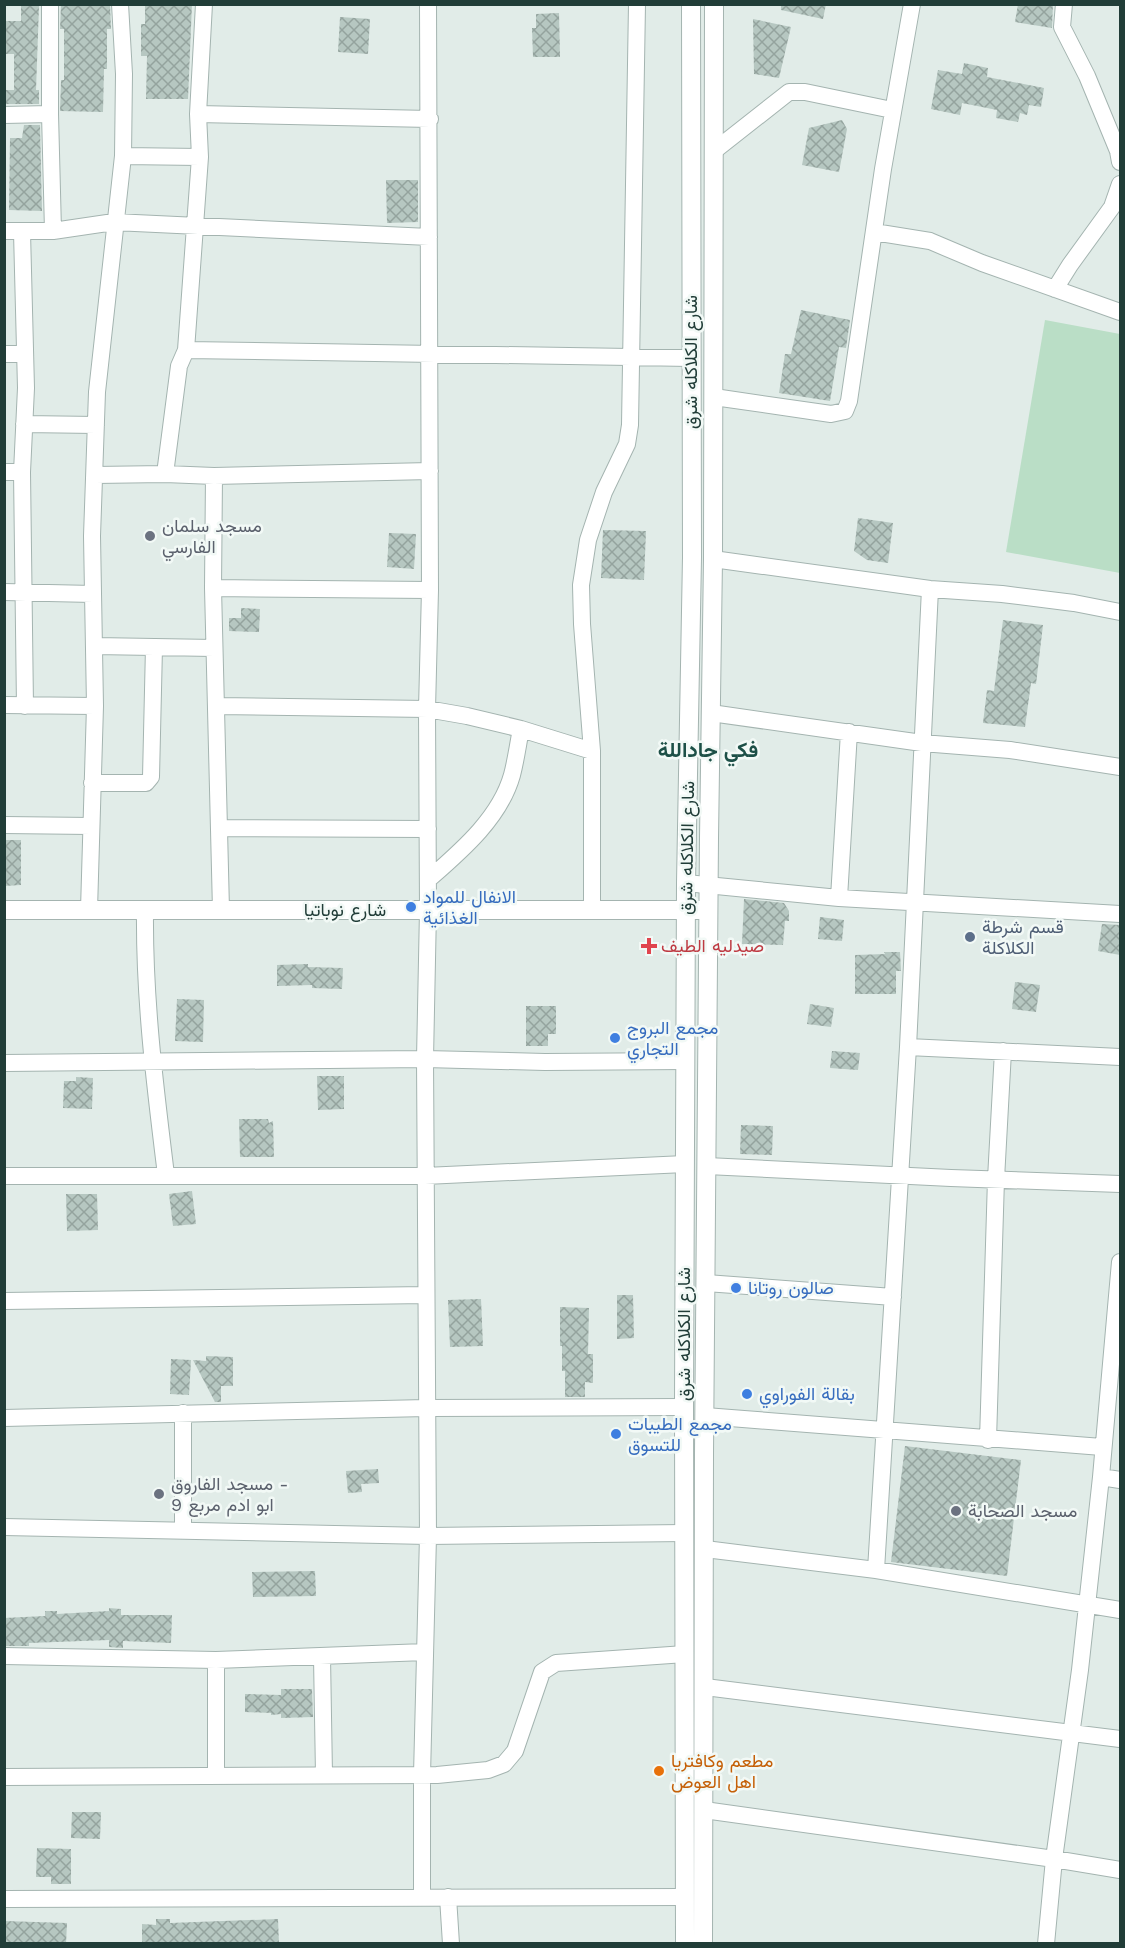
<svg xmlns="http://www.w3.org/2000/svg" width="1125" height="1948" viewBox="0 0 1125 1948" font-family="'Work Sans',Vazirmatn,sans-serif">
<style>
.grass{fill:#badec6}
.building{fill:url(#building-cross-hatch)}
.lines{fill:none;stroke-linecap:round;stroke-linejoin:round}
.minor-casing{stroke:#a4b4b0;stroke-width:18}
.tertiary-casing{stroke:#a4b4b0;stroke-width:20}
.minor{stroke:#fff;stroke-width:16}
.tertiary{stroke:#fff;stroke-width:18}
.worship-dot{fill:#6b7280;stroke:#f2f9f6;stroke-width:2}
.shop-dot{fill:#3f7fe0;stroke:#f2f9f6;stroke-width:2}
.service-dot{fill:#5c6f8a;stroke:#f2f9f6;stroke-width:2}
.health-dot{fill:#e0444e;stroke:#f2f9f6;stroke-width:2}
.food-dot{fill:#e8710a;stroke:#f2f9f6;stroke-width:2}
.labels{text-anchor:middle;stroke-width:5;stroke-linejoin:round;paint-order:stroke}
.street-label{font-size:18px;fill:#213d38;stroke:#f2f9f6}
.worship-label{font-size:18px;fill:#5b616d;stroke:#f2f9f6;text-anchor:start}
.shop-label{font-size:18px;fill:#366cbe;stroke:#f2f9f6;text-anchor:start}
.service-label{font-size:18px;fill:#4e5e75;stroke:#f2f9f6;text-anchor:start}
.health-label{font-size:18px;fill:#be3a42;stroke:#f2f9f6;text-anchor:start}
.food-label{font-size:18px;fill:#c56008;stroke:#f2f9f6;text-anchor:start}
.quarter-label{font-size:21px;font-weight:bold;fill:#1d5047;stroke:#f2f9f6}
</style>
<defs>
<pattern id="building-cross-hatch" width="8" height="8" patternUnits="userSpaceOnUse" patternTransform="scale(1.5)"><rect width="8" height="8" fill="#b6c7c1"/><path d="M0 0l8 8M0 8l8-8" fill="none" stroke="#94a39e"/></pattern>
</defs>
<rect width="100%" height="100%" fill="#e1ece8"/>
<!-- grass -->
<path class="grass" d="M1045 320 1120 334V573L1006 552Z"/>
<!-- building -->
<path class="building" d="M61 4H110L111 29H107V69H104L103 112 60 111 61 80H64V29H60Z
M145 4H192L188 99H146L147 56H141V24H145Z
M781 4H826L823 19 781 10Z
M1018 4H1053L1052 28 1015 22Z
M21 6H39L36 90H39V104H6V90H14V54H4V21H21Z
M559 13 560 57H533L532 28H536V14Z
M340 17 370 19 368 54 338 52Z
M753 19 791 27 779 78 754 74Z
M964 63 988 68 987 77 1044 88 1041 107 1029 105 1027 115 1020 113 1018 122 996 118 997 110 962 103 960 115 931 109 938 70 962 74Z
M842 120 847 129 839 172 802 165 809 128Z
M24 125H40L42 211 9 210 10 138H22Z
M386 180H418V222L387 223Z
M801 310 850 320 846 348 839 347 830 401 779 393 785 354H791Z
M858 518 893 523 888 563 867 560 854 551Z
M603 530 646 531 644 580 601 578Z
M389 533 416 534 414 569 387 567Z
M241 608 260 609 259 632 229 631V618H241Z
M1003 620 1043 625 1036 684 1031 683 1025 727 983 723 987 690 994 691Z
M4 840H21V885L4 886Z
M744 899 784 903 789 911V921H785L783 945 742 944Z
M820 917 844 920 842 941 818 939Z
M1102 924 1120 925V955L1098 951Z
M884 952H900L901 971H896V994H855V955L885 954Z
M308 964V967L343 968 342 989 312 988V985L277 986V965Z
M1015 982 1040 985 1036 1012 1012 1009Z
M177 999 204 1000 203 1042 175 1041Z
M810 1004 834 1008 831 1027 807 1024Z
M526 1006H556V1034H548V1046H526Z
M832 1051 860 1053 858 1070 830 1068Z
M317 1076H344V1109L318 1110Z
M76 1077 93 1078 92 1109 63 1108 64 1081H76Z
M239 1119H268L269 1123 273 1121 274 1157H240Z
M741 1125 773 1126 772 1155 740 1154Z
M192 1191 196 1224 173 1226 169 1194Z
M66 1194H97L98 1230 67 1231Z
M617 1295H633L634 1338 617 1339Z
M481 1299 483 1346 450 1347 448 1300Z
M560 1307 589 1308 588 1354H593V1383L585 1382V1397H565V1371H562V1346H560Z
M206 1356 233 1357V1386H221V1402H215L193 1360 206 1361Z
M171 1359 191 1360 189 1395 170 1394Z
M905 1446 1021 1460 1007 1576 891 1562Z
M378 1469 379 1483 361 1484 362 1492 348 1493 346 1471Z
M315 1571 316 1596 253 1597 252 1572Z
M109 1608 121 1609V1615H172L171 1643 123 1641V1648L109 1647V1640L29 1643V1646H4V1618L45 1616V1611H57V1614L109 1611Z
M281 1689H312L313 1717 281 1718V1714L271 1715V1713L245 1712V1694L281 1695Z
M72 1812H101L100 1839 71 1838Z
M37 1848 71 1849V1884H51V1877H36Z
M156 1919H170V1923L278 1919 279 1944H142V1924L156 1925Z
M4 1921 67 1923 66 1944H4Z"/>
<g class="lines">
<defs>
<path id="minor" d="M50 4V114L53 231
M1064 4 1062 27 1087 76 1118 151 1120 162
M198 114 430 119
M4 115 50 114
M714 151 789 92H805L892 110
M123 156 200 157
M4 231H53L114 222 429 237
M22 232 26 388 22 472 25 706
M874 232 930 241 982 263 1120 312
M1055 289 1070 265 1112 207 1120 184
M186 350 691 358
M4 354H25
M714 397 831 414 845 411 849 401 883 169 912 4
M24 424 96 425
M4 472H22
M165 474 179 366 186 350 200 157 198 114 204 4
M95 475 165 474 214 476 430 471
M214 476 213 588 221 910
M713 559 930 589 1002 594 1074 603 1120 612
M213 588 430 590
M4 592 93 594
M95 646 214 648
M4 705 95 706
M216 706 427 709 467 716 521 729 592 751
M711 713 922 743 1010 750 1120 767
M92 783H146L151 777 154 647
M4 825 91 826
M220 828 428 829
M429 879C461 851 500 818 512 775 516 760 518 744 521 729
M686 883 839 898 1120 914
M839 898 849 732
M89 910 95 706 92 536 97 392 123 156 124 74 120 4
M145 910C144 999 155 1086 166 1175
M592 910V751L582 624 581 585 588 540 604 492 627 444 630 425 637 4
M908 1047 1120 1057
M4 1063 425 1059 545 1062 686 1061
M707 1166 951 1178 1120 1184
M4 1176H425L685 1164
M706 1283 893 1297
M4 1301 425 1295
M705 1416 1102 1447
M4 1418 426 1408 684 1407
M988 1440 996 1179 1003 1051
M1101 1477 1120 1480
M4 1527 428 1536 685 1533
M183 1529V1413
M705 1549 876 1570 1120 1610
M876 1570 908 1047 930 589
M4 1656 216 1660 425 1652
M322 1657 324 1775
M705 1687 1120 1739
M216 1775V1660
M4 1777 437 1775 488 1770 504 1764 515 1751 542 1672 556 1663 685 1654
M704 1810 1054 1859 1120 1870
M422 1897V1775L428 1536 425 1059 428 910 427 709 430 590 428 4
M448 1897 451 1944
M4 1899 684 1897
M1046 1944 1054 1859 1080 1670 1101 1477 1120 1262"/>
<path id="tertiary" d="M4 910H699
M685 1944 684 1407 686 883 692 557 691 4
M703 1944 704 1454 709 838 713 559 714 4"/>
</defs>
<!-- minor casing -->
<use href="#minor" class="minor-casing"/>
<!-- tertiary casing -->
<use href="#tertiary" class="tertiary-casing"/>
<!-- minor -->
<use href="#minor" class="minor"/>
<!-- tertiary -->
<use href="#tertiary" class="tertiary"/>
</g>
<!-- markers -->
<g class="worship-dot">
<circle cx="150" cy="536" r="6"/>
<circle cx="159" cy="1494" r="6"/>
<circle cx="956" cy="1511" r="6"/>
</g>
<g class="shop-dot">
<circle cx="411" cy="907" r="6"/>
<circle cx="615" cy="1038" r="6"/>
<circle cx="736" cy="1288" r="6"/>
<circle cx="747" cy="1394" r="6"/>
<circle cx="616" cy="1434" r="6"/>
</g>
<circle class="service-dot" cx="970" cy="937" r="6"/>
<path class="health-dot" d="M646 937h6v6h6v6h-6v6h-6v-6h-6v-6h6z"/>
<circle class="food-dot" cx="659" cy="1771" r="6"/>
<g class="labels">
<!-- street labels -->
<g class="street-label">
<text transform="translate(691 362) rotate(-90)" y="6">شارع الكلاكله شرق</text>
<text transform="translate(687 848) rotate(-89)" y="6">شارع الكلاكله شرق</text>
<text x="345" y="916">شارع نوباتيا</text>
<text transform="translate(684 1334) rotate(-90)" y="6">شارع الكلاكله شرق</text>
</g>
<!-- worship labels -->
<g class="worship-label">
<text x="162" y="532">مسجد سلمان<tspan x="162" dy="21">الفارسي</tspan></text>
<text x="171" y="1490">مسجد الفاروق -<tspan x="171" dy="21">ابو ادم مربع 9</tspan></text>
<text x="968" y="1517">مسجد الصحابة</text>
</g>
<!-- shop labels -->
<g class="shop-label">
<text x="423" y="903">الانفال للمواد<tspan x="423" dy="21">الغذائية</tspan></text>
<text x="627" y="1034">مجمع البروج<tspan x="627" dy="21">التجاري</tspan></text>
<text x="748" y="1294">صالون روتانا</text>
<text x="759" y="1400">بقالة الفوراوي</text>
<text x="628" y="1430">مجمع الطيبات<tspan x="628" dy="21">للتسوق</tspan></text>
</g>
<!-- service labels -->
<g class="service-label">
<text x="982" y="933">قسم شرطة<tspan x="982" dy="21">الكلاكلة</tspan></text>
</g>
<!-- health labels -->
<g class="health-label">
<text x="661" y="952">صيدليه الطيف</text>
</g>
<!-- food labels -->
<g class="food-label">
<text x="671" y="1767">مطعم وكافتريا<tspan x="671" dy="21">اهل العوض</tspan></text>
</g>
<!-- quarter labels -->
<g class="quarter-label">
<text x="708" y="757">فكي جاداللة</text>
</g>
</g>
<!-- border -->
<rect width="1125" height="1948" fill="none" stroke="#213d38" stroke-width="12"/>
</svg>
